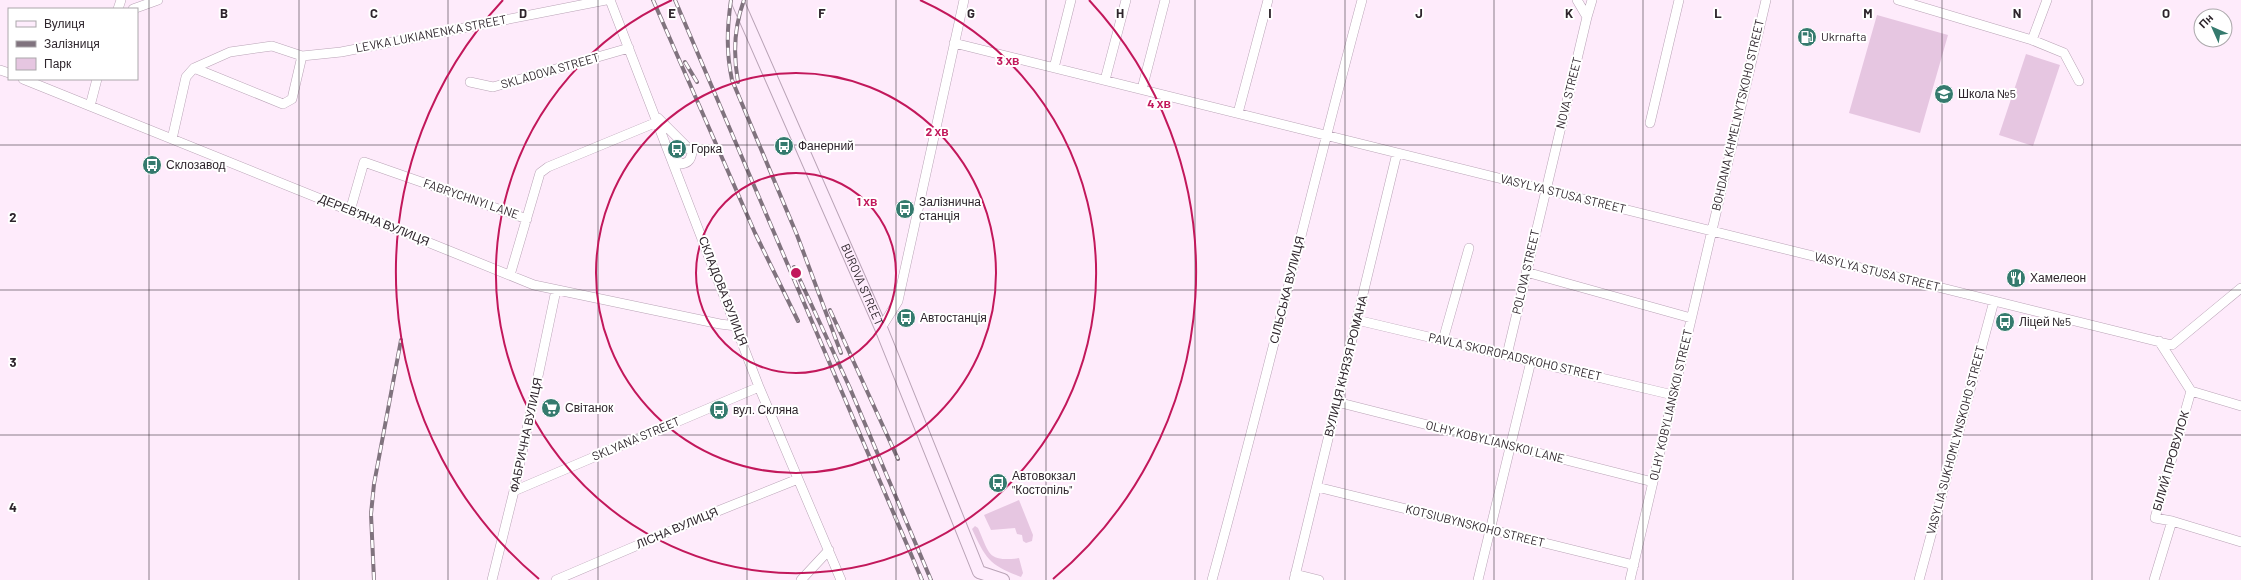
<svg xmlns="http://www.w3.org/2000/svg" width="2241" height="580" viewBox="0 0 2241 580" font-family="Barlow,sans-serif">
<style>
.green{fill:#e6c6e1}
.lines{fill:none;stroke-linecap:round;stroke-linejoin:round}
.street-casing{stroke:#b9a3b6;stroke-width:10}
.secondary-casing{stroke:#b9a3b6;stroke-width:14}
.street{stroke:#fff;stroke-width:9}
.secondary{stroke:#feecfc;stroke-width:12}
.rail-casing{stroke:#80737e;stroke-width:4}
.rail{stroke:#fff;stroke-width:2.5;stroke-dasharray:8;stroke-linecap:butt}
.grid{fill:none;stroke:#2e252c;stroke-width:1;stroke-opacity:0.55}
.ring{fill:none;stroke:#c2185b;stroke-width:2}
.labels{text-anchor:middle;stroke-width:4;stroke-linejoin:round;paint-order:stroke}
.street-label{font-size:12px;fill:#2e252c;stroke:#fff}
.poi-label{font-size:12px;fill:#2e252c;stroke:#fff;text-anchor:start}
.grid-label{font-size:13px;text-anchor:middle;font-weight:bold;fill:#2e252c;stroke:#fff;stroke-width:4;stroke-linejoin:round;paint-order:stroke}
.centre{fill:#c2185b;stroke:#fff;stroke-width:2}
.ring-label{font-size:12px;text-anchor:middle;font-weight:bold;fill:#c2185b;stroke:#fff;stroke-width:4;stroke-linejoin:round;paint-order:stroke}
</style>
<rect width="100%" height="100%" fill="#feebfb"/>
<!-- green -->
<path class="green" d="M1877 15 1948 35 1920 133 1849 113Z
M2026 54 2060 65 2033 146 1999 135Z
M1019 500 1033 535 1032 541 1026 543 1023 541 1022 535 1017 534 1015 528 991 530 984 515Z
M975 526 978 528C990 555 988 562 1019 558L1023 573 1021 577C989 565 986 559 972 529Z"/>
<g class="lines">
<defs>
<path id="street" d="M610 0 759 387 841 580
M1898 0 2032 40 2064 53 2079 81
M118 9 121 0
M133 9 158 0
M1587 17 1592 0
M2032 40 2047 0
M954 43 2172 345 2241 288
M194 68 283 104 292 99 302 56
M1054 68 1071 0
M0 70 9 73
M23 79 534 285 720 324 736 326
M1105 80 1126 0
M470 82 493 87 629 48
M1142 89 1165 0
M90 106 97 79
M1238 113 1268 0
M658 118 692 152C691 159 689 163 681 164L673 156
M1650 123 1679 0
M172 139 186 77 194 68 230 52 272 46 302 56 341 52 606 0
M350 211 364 162 527 219
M1526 272 1691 318
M510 275 540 173 548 167 657 122
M1357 320 1673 395
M881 328 898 301 964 0
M1443 340 1469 248
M2159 341 2191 391
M1507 355 1587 17 1577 0
M2191 391 2155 518 2172 521 2241 542
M2191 391 2241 406
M1337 402 1653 482
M1317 487 1634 565
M514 491 759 387
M1295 574 1319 580
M492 580 514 491 556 290
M556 580 713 513 798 479
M801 580 829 550
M1212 580C1265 388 1310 193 1362 0
M1294 580 1397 153
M1478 580 1531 361
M1630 580 1766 0
M1919 580 1994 301
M2154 580 2172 521"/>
<g id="secondary">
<path id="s1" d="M737 0 881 328 979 572 1003 580"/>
</g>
</defs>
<!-- street casing -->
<use href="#street" class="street-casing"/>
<!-- secondary casing -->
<use href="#secondary" class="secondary-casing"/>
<!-- street -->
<use href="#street" class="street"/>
<!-- secondary -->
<use href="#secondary" class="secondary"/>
<defs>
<path id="rail" d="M653 0 755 233 798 321
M675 0 922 580
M731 0C727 28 726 52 732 80L797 235 841 353
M685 62 697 82
M738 82C733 54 734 27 744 0
M794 267 849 386 931 580
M830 310 898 459
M374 580 371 514 374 484 401 340"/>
</defs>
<!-- rail casing -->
<use href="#rail" class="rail-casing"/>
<!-- rail -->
<use href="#rail" class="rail"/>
</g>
<!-- grid -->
<path class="grid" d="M149 0V580M299 0V580M448 0V580M598 0V580M747 0V580M896 0V580M1046 0V580M1195 0V580M1345 0V580M1494 0V580M1643 0V580M1793 0V580M1942 0V580M2092 0V580M0 145H2241M0 290H2241M0 435H2241"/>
<!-- distance rings -->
<g class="ring">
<circle cx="796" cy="273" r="100"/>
<circle cx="796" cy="273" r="200"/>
<path d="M920 0A300 300 0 1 1 672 0"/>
<path d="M539 579A400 400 0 0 1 503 0M1089 0A400 400 0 0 1 1053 579"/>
</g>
<!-- icons -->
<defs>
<symbol id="fuel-disc" viewBox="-11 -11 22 22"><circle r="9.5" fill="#357a6e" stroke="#fff"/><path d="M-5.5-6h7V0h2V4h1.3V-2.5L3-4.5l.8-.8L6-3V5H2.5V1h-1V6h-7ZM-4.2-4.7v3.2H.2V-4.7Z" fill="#fff"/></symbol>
<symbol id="school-disc" viewBox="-11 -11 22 22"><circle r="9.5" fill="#357a6e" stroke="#fff"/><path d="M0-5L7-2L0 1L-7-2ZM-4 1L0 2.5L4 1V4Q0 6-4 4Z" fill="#fff"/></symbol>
<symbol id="bus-disc" viewBox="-11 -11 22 22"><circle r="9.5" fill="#357a6e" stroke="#fff"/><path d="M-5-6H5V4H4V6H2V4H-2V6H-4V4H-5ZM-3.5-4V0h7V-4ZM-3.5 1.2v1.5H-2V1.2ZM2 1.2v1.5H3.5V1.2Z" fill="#fff"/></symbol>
<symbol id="restaurant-disc" viewBox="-11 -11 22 22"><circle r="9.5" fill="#357a6e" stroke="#fff"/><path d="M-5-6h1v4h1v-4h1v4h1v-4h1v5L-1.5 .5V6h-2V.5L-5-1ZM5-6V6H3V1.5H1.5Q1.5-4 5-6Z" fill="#fff"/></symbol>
<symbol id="supermarket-disc" viewBox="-11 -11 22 22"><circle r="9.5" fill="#357a6e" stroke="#fff"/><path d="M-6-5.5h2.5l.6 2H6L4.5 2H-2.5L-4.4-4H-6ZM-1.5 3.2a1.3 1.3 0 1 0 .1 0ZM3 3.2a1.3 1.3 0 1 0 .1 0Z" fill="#fff"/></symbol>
</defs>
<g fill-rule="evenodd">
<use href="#fuel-disc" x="1796" y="26" width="22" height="22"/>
<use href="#school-disc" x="1933" y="83" width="22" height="22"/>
<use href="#bus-disc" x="773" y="135" width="22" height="22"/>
<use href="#bus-disc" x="666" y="138" width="22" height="22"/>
<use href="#bus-disc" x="141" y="154" width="22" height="22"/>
<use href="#bus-disc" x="894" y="198" width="22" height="22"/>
<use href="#restaurant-disc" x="2005" y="267" width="22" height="22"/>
<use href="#bus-disc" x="895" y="307" width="22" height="22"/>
<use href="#bus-disc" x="1994" y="311" width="22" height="22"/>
<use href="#supermarket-disc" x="540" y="397" width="22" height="22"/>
<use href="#bus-disc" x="708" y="399" width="22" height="22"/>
<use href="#bus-disc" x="987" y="472" width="22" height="22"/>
</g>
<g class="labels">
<!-- street labels -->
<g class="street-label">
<text transform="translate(431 34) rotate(-11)" y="4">LEVKA LUKIANENKA STREET</text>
<text transform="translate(550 71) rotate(-16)" y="4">SKLADOVA STREET</text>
<text transform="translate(1569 93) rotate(-76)" y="4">NOVA STREET</text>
<text transform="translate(1738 115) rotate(-77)" y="4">BOHDANA KHMELNYTSKOHO STREET</text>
<text transform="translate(1563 194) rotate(14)" y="4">VASYLYA STUSA STREET</text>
<text transform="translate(471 199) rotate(19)" y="4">FABRYCHNYI LANE</text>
<text transform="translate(374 220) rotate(22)" y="4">ДЕРЕВ'ЯНА ВУЛИЦЯ</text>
<text transform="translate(1526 272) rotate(-77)" y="4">POLOVA STREET</text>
<text transform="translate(1877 272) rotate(14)" y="4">VASYLYA STUSA STREET</text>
<text dy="4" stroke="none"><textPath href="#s1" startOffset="311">BUROVA STREET</textPath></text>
<text transform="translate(1287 290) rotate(-76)" y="4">СІЛЬСЬКА ВУЛИЦЯ</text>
<text transform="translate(723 291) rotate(69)" y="4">СКЛАДОВА ВУЛИЦЯ</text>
<text transform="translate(1515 357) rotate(13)" y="4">PAVLA SKOROPADSKOHO STREET</text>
<text transform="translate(1346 366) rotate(-76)" y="4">ВУЛИЦЯ КНЯЗЯ РОМАНА</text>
<text transform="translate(1671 405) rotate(-77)" y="4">OLHY KOBYLIANSKOI STREET</text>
<text transform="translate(526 435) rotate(-78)" y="4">ФАБРИЧНА ВУЛИЦЯ</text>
<text transform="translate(636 439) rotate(-23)" y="4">SKLYANA STREET</text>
<text transform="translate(1956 440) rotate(-75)" y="4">VASYLIA SUKHOMLYNSKOHO STREET</text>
<text transform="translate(1495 442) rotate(14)" y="4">OLHY KOBYLIANSKOI LANE</text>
<text transform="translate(2171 461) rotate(-74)" y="4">БІЛИЙ ПРОВУЛОК</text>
<text transform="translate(1475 526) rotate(14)" y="4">KOTSIUBYNSKOHO STREET</text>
<text transform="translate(677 528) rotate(-23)" y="4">ЛІСНА ВУЛИЦЯ</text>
</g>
<!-- poi labels -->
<g class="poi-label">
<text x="1821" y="41">Ukrnafta</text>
<text x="1958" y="98">Школа №5</text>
<text x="798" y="150">Фанерний</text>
<text x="691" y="153">Горка</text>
<text x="166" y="169">Склозавод</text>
<text x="919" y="206">Залізнична<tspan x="919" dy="14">станція</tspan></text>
<text x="2030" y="282">Хамелеон</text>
<text x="920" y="322">Автостанція</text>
<text x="2019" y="326">Ліцей №5</text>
<text x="565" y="412">Світанок</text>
<text x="733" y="414">вул. Скляна</text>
<text x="1012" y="480">Автовокзал<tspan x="1012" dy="14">"Костопіль"</tspan></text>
</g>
</g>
<g class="grid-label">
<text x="224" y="18">B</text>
<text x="374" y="18">C</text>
<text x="523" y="18">D</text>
<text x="672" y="18">E</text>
<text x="822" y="18">F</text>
<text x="971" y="18">G</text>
<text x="1120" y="18">H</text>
<text x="1270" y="18">I</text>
<text x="1419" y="18">J</text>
<text x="1569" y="18">K</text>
<text x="1718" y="18">L</text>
<text x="1868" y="18">M</text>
<text x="2017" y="18">N</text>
<text x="2166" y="18">O</text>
<text x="13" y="222">2</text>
<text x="13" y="367">3</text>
<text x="13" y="512">4</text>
</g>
<circle cx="796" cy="273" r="6" class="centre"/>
<g class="ring-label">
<text x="1008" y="65">3 хв</text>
<text x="1159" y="108">4 хв</text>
<text x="937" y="136">2 хв</text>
<text x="867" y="206">1 хв</text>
</g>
<!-- legend -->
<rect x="8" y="8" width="130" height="72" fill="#ffffff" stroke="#aba8ab"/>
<rect x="16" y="21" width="20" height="6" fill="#feecfc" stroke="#aba8ab"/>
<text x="44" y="28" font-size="12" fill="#2e252c">Вулиця</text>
<rect x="16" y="41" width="20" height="6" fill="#80737e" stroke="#aba8ab"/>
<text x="44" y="48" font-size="12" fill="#2e252c">Залізниця</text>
<rect x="16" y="58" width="20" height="12" fill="#e6c6e1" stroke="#aba8ab"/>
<text x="44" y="68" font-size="12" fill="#2e252c">Парк</text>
<!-- north arrow -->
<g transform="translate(2213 28) rotate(315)"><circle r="19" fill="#ffffff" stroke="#aba8ab"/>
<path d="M0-3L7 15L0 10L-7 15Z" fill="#357a6e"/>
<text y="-6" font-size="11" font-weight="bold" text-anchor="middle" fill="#2e252c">Пн</text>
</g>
</svg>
